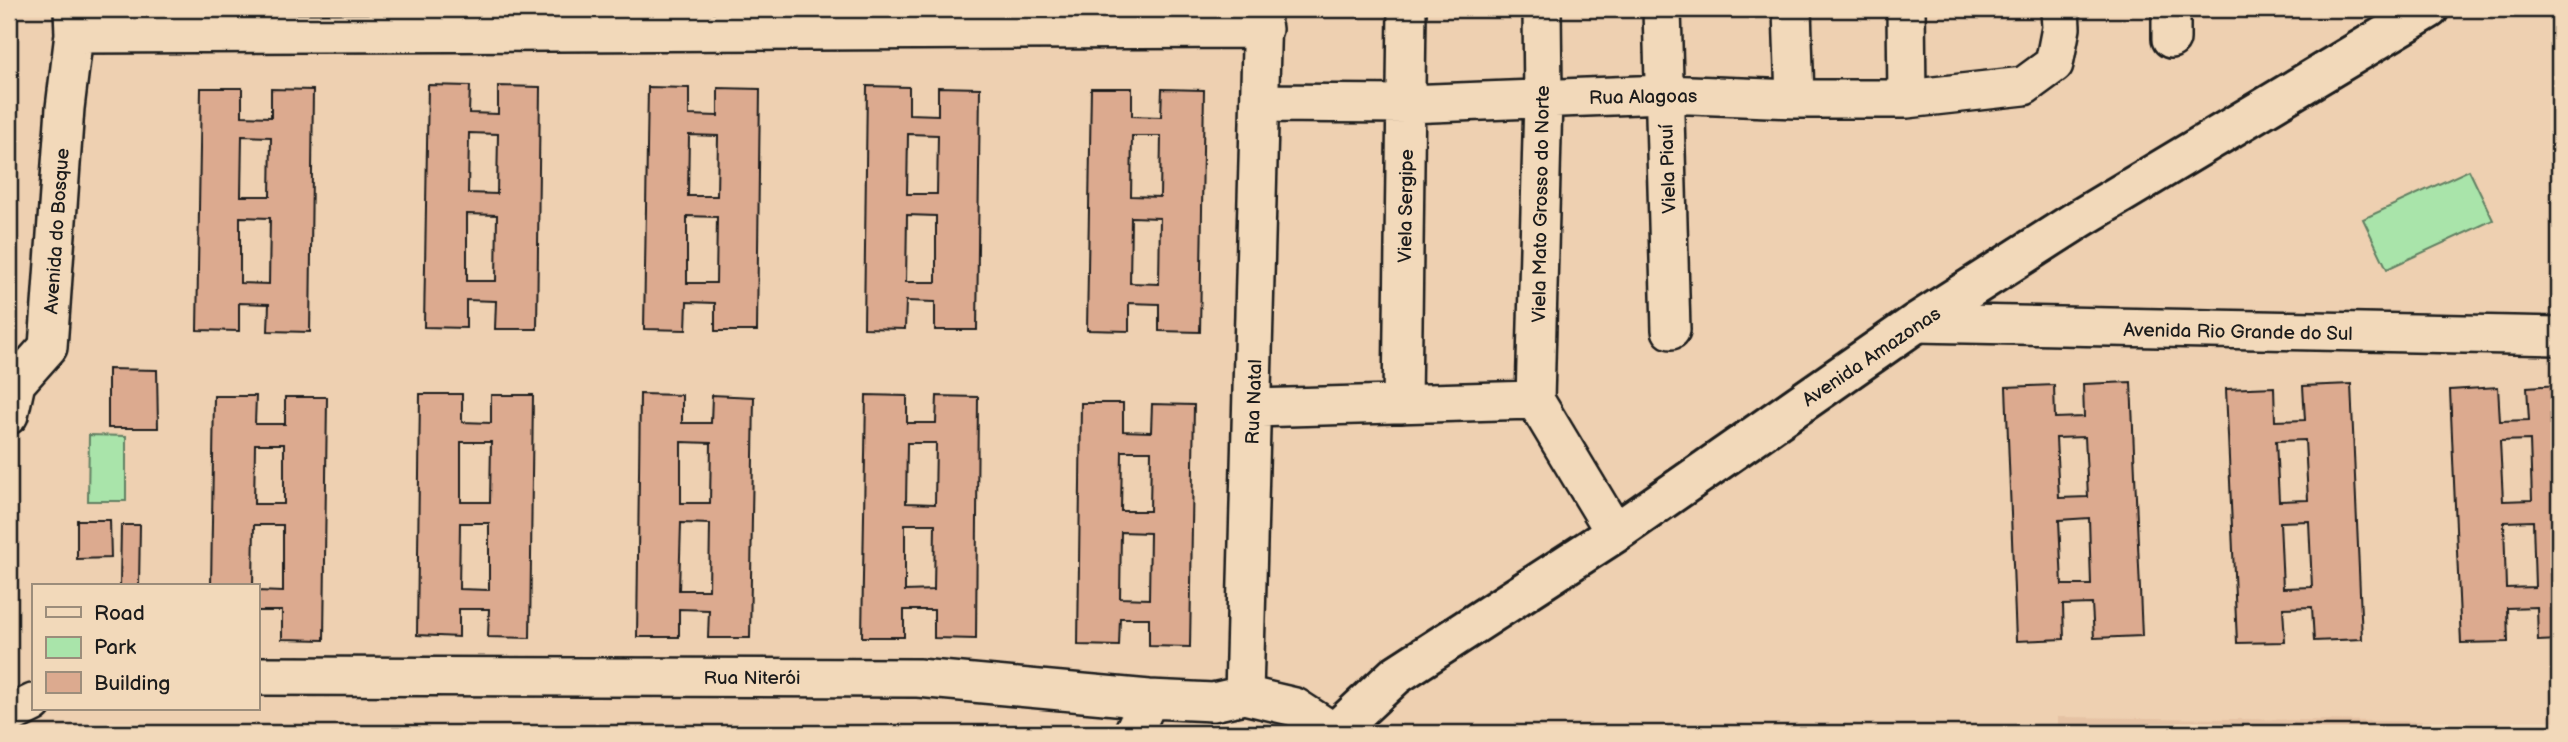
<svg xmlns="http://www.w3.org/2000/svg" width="2568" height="742" viewBox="0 0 2568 742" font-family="'Balsamiq Sans',sans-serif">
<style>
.built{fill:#e5c2a4}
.green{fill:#a9e4aa;stroke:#628063;stroke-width:2}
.building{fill:#dcaa8f;stroke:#1c1c1c;stroke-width:2;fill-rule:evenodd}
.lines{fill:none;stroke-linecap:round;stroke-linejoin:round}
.street-casing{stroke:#1c1c1c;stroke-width:42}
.secondary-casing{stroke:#1c1c1c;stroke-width:44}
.street{stroke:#f2d9ba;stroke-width:37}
.secondary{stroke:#f2d9ba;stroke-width:38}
.labels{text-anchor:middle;stroke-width:5;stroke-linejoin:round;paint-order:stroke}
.street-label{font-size:19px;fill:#1c1c1c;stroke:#f2d9ba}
</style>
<rect width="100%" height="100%" fill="#eed0b1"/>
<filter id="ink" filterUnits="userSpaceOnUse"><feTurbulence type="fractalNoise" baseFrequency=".0143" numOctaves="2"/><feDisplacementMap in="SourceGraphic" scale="14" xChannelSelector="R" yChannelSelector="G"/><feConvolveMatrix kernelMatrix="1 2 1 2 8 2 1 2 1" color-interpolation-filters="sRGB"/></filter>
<g filter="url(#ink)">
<!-- built -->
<path class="built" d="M2057 717 2559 723V733H2057Z"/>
<!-- green -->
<path class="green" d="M2469 170 2493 220 2387 269 2363 219Z
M89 435 126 436V501H88Z"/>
<!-- building -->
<path class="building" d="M428 85 470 86 469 113 498 114V86L540 87 537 329H495L496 301 466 300V328L424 327ZM469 133 498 134 497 194 468 193ZM467 214 497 215 496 281H467Z
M867 86 909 87V114L938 115V87L980 88 977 330H935V302L906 301 905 329 864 328ZM908 134 938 135 937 194H907ZM907 215 936 216V282H906Z
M648 87 689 88V115L718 116V88L760 89 757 331H715V303L687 302 686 330 644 329ZM689 135 718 136 717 196H688ZM687 216 717 217 716 283H687Z
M201 88H242V116L271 117V89L313 90 310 332 268 331 269 304 239 303V331L197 330ZM242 136 271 137 270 196H241ZM240 217 270 218 269 284 240 283Z
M1091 88H1132V116L1161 117 1162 89 1204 90 1200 332 1159 331V304L1129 303V331L1087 330ZM1132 136H1161L1160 197 1131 196ZM1131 217 1160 218 1159 284 1130 283Z
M108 369 157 370 158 428H108Z
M2131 382 2142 636 2094 638 2092 604 2063 605 2064 639 2016 641 2006 387 2054 385 2055 418 2084 417 2083 384ZM2085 437 2088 497 2059 498 2056 438ZM2089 518 2091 585H2062L2059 520Z
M2351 384 2362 639 2314 641 2312 607 2283 608 2285 642 2237 643 2226 389 2274 387 2275 421 2305 420 2303 386ZM2305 440 2308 500 2279 501 2276 441ZM2309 521 2312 587 2283 588 2280 522Z
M2559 385V640L2538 641 2537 607 2507 608 2508 642 2461 643 2450 390 2498 387 2500 421 2529 420 2527 387ZM2530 440 2532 500 2503 501 2500 441ZM2533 521 2535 587 2506 588 2504 522Z
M420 394H462V422L491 423V395H533L530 638 488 637 489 609H459V637L417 635ZM461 442H491L490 502H461ZM460 523H489V590L459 589Z
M640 394 682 395V423H711L712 395 754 397 750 638H708L709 610 679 609V637H637ZM681 442 711 443 710 503H681ZM681 523 710 524 709 590H679Z
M866 395 907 396V423H936L937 396 978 397 976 639 934 638V610H904V637H862ZM907 443H936L935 504 906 503ZM905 524H935L934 590 905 591Z
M214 396H256L255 424H285V397H327L324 640 282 639V611H257V591L283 592V525H254L253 586H211ZM255 444H284V504H254Z
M1081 403H1123V431L1151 432 1152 404 1194 405 1190 647 1149 646V618H1120L1119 646 1078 645ZM1122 451H1151L1150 511H1121ZM1121 532 1150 533 1149 599 1120 598Z
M77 520H110L111 558 77 559Z
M121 525H140L139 586H120Z"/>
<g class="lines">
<defs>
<path id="street" d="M1262 9 1244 695 1295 707 1335 733
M1662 9 1671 330
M1792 9 1795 99
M1906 9 1907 99
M2171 9V39
M74 34 1263 29
M1261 103 1407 104 1664 94 1795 99H1907L2024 86 2054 64 2061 28 2060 9
M1916 323 2559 336
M1535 400 1543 99 1542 9
M1402 404 1407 9
M1253 408 1535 400 1615 533
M9 415 16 383 48 347 65 108 74 34 73 10
M257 676 918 678 1149 699 1213 702 1244 695
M9 715 33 703
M1133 733 1149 699"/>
<path id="secondary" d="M1334 733 1396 675 1615 533 1916 323 2079 219 2429 9"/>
</defs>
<!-- street casing -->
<use href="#street" class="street-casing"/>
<!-- secondary casing -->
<use href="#secondary" class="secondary-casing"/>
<!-- street -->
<use href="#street" class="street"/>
<!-- secondary -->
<use href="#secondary" class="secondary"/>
</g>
</g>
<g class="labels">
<!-- street labels -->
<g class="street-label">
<text transform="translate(1643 96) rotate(-1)" y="7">Rua Alagoas</text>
<text transform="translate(1667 169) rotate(-92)" y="7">Viela Piauí</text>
<text transform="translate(1540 204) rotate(-89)" y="7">Viela Mato Grosso do Norte</text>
<text transform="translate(1405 206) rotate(-89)" y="7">Viela Sergipe</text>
<text transform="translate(56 231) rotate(-86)" y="7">Avenida do Bosque</text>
<text transform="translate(2238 331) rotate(1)" y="7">Avenida Rio Grande do Sul</text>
<text transform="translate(1871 356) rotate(-34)" y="7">Avenida Amazonas</text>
<text transform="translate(1253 402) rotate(-88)" y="7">Rua Natal</text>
<text x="752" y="684">Rua Niterói</text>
</g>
</g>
<!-- margin -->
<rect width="2568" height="742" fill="none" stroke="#f2d9ba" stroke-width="35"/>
<rect x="18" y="18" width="2533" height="707" fill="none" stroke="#1c1c1c" stroke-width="2.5" filter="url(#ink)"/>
<!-- legend -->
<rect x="32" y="584" width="228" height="126" fill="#f2d9ba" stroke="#9c8d7b" stroke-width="2"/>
<rect x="46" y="607" width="35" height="10" fill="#f2d9ba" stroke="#9c8d7b" stroke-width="2"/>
<text x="94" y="620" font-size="21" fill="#1c1c1c">Road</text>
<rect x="46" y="637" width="35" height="21" fill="#a9e4aa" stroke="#9c8d7b" stroke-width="2"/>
<text x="94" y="654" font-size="21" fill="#1c1c1c">Park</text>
<rect x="46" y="672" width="35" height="21" fill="#dcaa8f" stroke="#9c8d7b" stroke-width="2"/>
<text x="94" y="690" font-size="21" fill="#1c1c1c">Building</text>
</svg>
